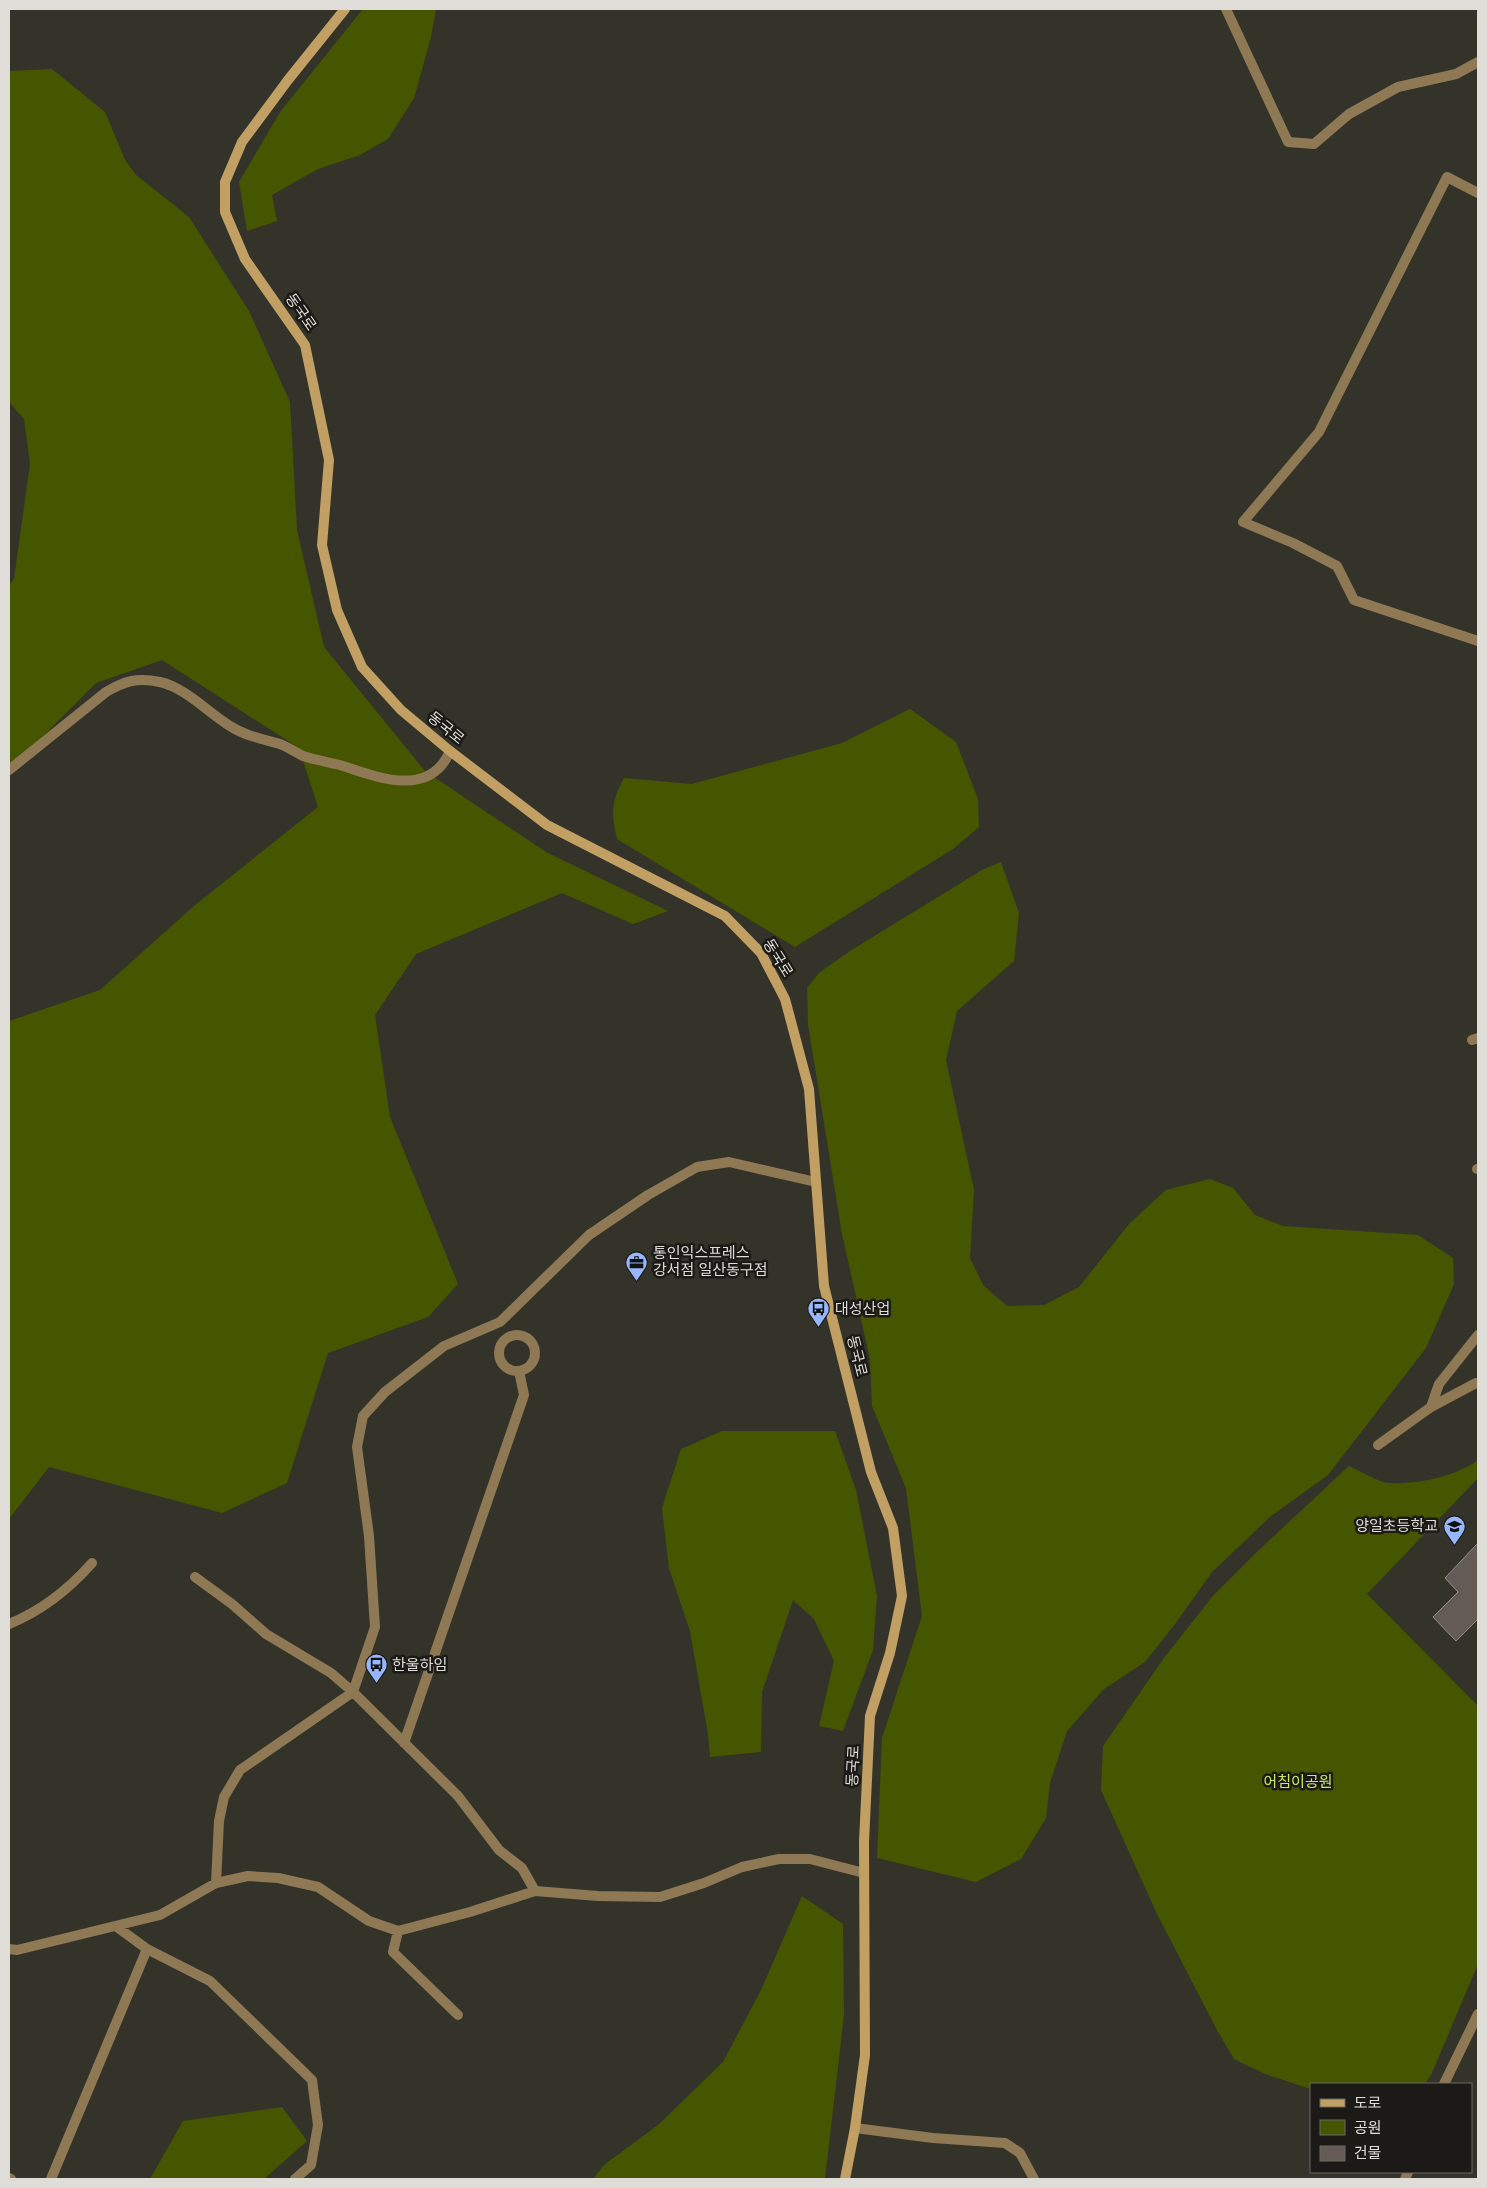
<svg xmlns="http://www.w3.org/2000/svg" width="1487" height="2188" viewBox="0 0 1487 2188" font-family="Arial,'Noto Sans KR',sans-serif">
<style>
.green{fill:#465600}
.building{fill:#655b56;stroke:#978c87}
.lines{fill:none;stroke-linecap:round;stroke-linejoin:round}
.lane{stroke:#8e7954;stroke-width:10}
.street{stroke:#8e7954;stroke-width:10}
.secondary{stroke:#c2a064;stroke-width:10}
.labels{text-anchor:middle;stroke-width:5;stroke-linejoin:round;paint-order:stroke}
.street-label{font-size:15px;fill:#dfddd8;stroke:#1b1a16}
.poi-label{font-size:15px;fill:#dfddd8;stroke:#1b1a16;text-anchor:start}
.park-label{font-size:15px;fill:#c9e867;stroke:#1b1a16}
</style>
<rect width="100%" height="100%" fill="#34332a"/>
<!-- green -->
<path class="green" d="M363 9H436L431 37 414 98 388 139 360 155 318 169 272 195 277 221 247 231 239 182 280 112Z
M52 69 105 112 125 160 136 175 189 217 249 311 290 402 297 530 324 647 425 771 546 852 668 911 633 924 562 893 416 954 375 1015 390 1117 458 1284 428 1317 328 1353 287 1483 222 1513 49 1467 9 1519V1021L100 990 194 906 318 807 299 748 162 660 96 683 9 770V585L14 579 30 464 24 419 9 402V71Z
M910 709 956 742 978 799 979 827 953 849 795 947 617 839C611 812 611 803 624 778L692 784 842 743Z
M1001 862 1019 913 1014 961 957 1011 946 1060 974 1190 970 1258 983 1285 1007 1306 1044 1305 1079 1287 1129 1224 1166 1190 1210 1179 1233 1188 1255 1215 1283 1226 1418 1235 1453 1258 1454 1284 1426 1348 1328 1475 1271 1516 1212 1572 1175 1624 1145 1662 1104 1689 1067 1731 1050 1783 1046 1818 1021 1859 976 1882 877 1858 882 1738 922 1616 906 1488 872 1406 870 1359 842 1234 808 1024 807 988 820 972 850 951 982 870Z
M722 1431H835L856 1490 877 1596 873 1650 843 1731 819 1726 834 1661 814 1619 793 1600 762 1692 761 1752 710 1757 708 1734 690 1631 669 1568 662 1508 681 1449Z
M1478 1460V1478L1367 1594 1478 1706V1964L1432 2073 1425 2084H1311V2089L1265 2074 1234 2059 1217 2030 1157 1914 1101 1790 1103 1746 1164 1658 1212 1597 1260 1549 1349 1466C1361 1471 1377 1482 1389 1483 1416 1485 1457 1476 1478 1460Z
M802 1896 843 1924 844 2015 825 2179H593L604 2165 658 2125 723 2062 761 1990Z
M282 2107 307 2141 264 2179H150L183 2121Z"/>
<!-- building -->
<path class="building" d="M1478 1543V1619L1456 1641 1433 1617 1458 1592 1445 1578Z"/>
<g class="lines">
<!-- lane -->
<path class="lane" d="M9 770 106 692C125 681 137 677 160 682 184 687 209 713 230 726 245 736 263 739 280 744 288 747 295 752 303 756 315 760 328 762 340 765 376 777 430 799 450 751"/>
<!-- street -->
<path class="street" d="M1226 9 1288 142 1314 144 1349 114 1398 87 1456 74 1478 62
M1478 193 1447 177 1319 432 1243 522 1293 543 1337 566 1354 600 1478 641
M1472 1040 1478 1038
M1477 1169H1478
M499 1353a18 18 0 1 1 36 0a18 18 0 1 1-36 0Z
M1431 1407 1476 1383
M1378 1445 1431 1407 1439 1384 1478 1335
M195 1577 232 1604 266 1634 331 1673 353 1692 458 1796 499 1850 522 1868 535 1891
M9 1624C41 1611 69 1589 92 1563
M404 1743 524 1395 519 1371
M216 1883 219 1821 224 1797 240 1770 353 1692 375 1627 369 1536 357 1447 363 1416 385 1392 444 1346 500 1322 589 1235 648 1195 697 1167 729 1162 816 1182
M117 1927 147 1949 210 1981 312 2080 318 2125 311 2165 295 2179
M398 1931 393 1952 458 2015
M9 1949 17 1950 160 1915 216 1883 248 1876 278 1878 318 1887 369 1921 398 1931 470 1912 535 1891 598 1896 660 1897 704 1883 742 1867 779 1859H810L864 1873
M1444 2084 1478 2014
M855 2128 933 2138 1005 2143 1020 2153 1034 2179
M9 2178 11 2179
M51 2179 147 1949
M1405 2179 1408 2172"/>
<!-- secondary -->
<path class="secondary" d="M345 9 288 80 242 142 225 182V212L245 259 305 345 329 460 322 545 337 610 362 667 401 710 450 751 547 825 725 916 761 953 785 999 809 1089 824 1286 871 1472 893 1528 902 1596 890 1653 870 1716 864 1842 865 2055 855 2128 845 2179"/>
</g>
<!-- icons -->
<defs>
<symbol id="office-pin" viewBox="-11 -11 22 30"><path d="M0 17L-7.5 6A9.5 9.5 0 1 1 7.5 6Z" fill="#96b6fd" stroke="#1b1a16"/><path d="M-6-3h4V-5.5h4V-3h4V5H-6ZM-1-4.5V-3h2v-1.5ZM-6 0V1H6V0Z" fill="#111"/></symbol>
<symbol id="bus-pin" viewBox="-11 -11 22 30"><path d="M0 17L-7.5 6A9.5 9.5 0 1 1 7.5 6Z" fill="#96b6fd" stroke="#1b1a16"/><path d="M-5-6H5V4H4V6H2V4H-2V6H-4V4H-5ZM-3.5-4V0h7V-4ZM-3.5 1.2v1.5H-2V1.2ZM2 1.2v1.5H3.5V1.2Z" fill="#111"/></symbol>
<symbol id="school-pin" viewBox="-11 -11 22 30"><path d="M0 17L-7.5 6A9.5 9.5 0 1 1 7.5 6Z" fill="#96b6fd" stroke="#1b1a16"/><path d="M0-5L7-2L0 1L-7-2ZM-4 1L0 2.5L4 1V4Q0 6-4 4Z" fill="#111"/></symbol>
</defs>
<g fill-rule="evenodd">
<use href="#office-pin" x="624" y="1250" width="25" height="34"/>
<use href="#bus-pin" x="806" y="1296" width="25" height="34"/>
<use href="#school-pin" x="1442" y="1514" width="25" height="34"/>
<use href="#bus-pin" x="364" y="1652" width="25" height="34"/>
</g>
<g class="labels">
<!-- street labels -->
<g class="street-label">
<text transform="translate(301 312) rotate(55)" y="5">동국로</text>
<text transform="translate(446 728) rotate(39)" y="5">동국로</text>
<text transform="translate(778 958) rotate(58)" y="5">동국로</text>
<text transform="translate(857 1356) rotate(76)" y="5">동국로</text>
<text transform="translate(853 1766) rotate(-87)" y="5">동국로</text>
</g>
<!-- poi labels -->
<g class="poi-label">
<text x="653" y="1258">통인익스프레스<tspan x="653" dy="17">강서점 일산동구점</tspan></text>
<text x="835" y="1314">대성산업</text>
<text x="1438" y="1531" text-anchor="end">양일초등학교</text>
<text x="392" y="1670">한울하임</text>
</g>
<!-- park labels -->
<g class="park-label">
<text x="1298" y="1787">어침이공원</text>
</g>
</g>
<!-- border -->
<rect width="1487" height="2188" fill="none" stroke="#dfddd8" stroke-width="20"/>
<!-- legend -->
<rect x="1310" y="2083" width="162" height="90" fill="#1b1a16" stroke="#696864"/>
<rect x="1320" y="2099" width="25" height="8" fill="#c2a064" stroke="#696864"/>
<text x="1354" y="2108" font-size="15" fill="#dfddd8">도로</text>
<rect x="1320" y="2120" width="25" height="15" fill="#465600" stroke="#696864"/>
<text x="1354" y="2133" font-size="15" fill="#dfddd8">공원</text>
<rect x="1320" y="2146" width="25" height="15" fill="#655b56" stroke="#696864"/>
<text x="1354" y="2158" font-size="15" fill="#dfddd8">건물</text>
</svg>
